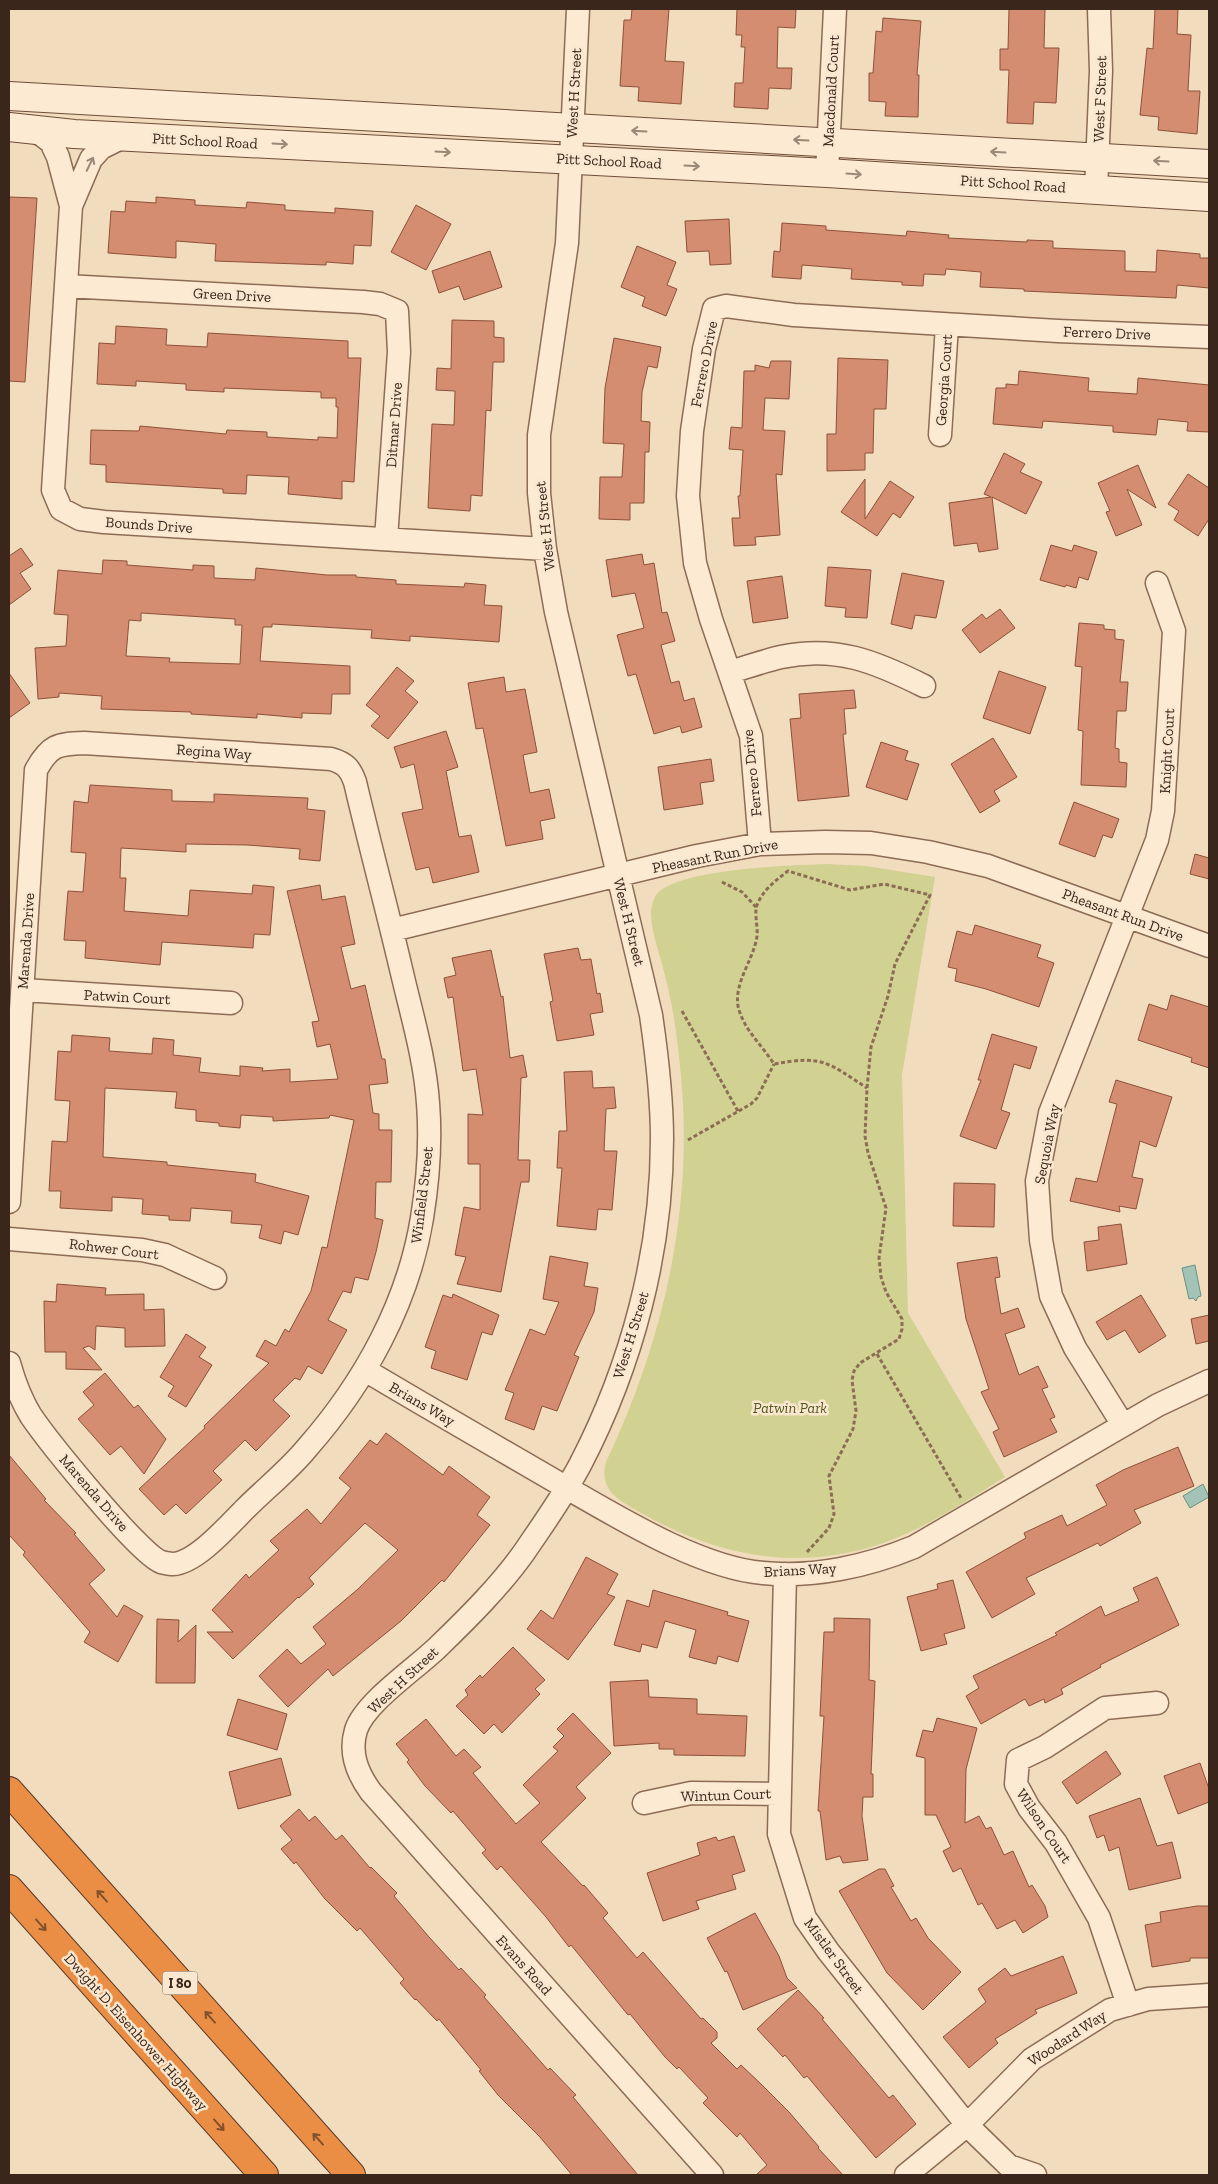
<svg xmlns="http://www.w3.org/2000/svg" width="1218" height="2184" viewBox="0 0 1218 2184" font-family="'Zilla Slab',serif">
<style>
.green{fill:#d1d191}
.water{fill:#a2c3b5;stroke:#689283}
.building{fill:#d48d70;stroke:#8e5038;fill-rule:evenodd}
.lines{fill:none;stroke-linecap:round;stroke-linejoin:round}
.minor-casing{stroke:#8d6c55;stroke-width:25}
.secondary-casing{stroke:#6e4d38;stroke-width:30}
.motorway-casing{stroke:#5a3a2a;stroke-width:30}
.path{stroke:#8d6c55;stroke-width:3;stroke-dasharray:4 2.5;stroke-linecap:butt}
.minor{stroke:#fcead2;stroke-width:22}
.secondary{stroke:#fcead2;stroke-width:28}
.motorway{stroke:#eb8e45;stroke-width:28}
.oneway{stroke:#9b8876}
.oneway2{stroke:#81502c}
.labels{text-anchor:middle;stroke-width:5;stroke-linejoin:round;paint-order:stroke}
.shield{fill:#f9e7cf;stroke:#736051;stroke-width:1}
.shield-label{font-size:14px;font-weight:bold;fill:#3a261b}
.street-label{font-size:15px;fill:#3a261b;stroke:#f9e7cf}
.park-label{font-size:15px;font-style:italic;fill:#52591f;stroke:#f9e7cf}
</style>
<rect width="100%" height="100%" fill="#f2dcbe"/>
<!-- green -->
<path class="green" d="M826 864 866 866 935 877 902 1075 908 1313 1005 1477C979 1493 953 1510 926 1524 831 1575 735 1566 643 1514 621 1502 598 1491 606 1462 665 1338 695 1203 680 1066 677 1036 673 1006 665 976 661 957 651 933 651 913 651 907 653 900 656 895 675 869 793 865 826 864Z"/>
<!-- water -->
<path class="water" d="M1195 1265 1201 1296 1198 1297 1196 1301 1193 1298 1189 1299 1182 1268Z
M1203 1484 1209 1497 1190 1508 1183 1496Z"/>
<!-- building -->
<path class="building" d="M632 9H669L665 61 684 62 681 104 638 101 639 87 620 86 624 20H631Z
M737 9H796L795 28 778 27 777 68H792L791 89 769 88 768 109 734 107 735 83H743L745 47H741L742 35H736Z
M1009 9H1045L1044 48H1059L1056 103 1034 102 1033 124 1007 123 1009 70H1000V49H1008Z
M1155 9H1178L1177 34 1191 35 1188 91H1200L1197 134 1158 130 1159 117 1140 115 1147 48 1153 49Z
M883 18 921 21 917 75H919L918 117 885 116 886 102 869 101V73H873L876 31 882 32Z
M9 197 37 198 25 382 9 381Z
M156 197 195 200V205L246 208 247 202 285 205V210L335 213V208L373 211 371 246 354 245 353 264 326 262V265L215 261 216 244 176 241V258L108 253 111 211 125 212 126 201 156 203Z
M416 205 451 224 426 270 391 252Z
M729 219 731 264 710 265 709 251 687 252 685 221Z
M782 223 826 226V230L906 236 907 231 949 235 948 238 1027 242V240L1053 241V248L1125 251V271L1156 272 1157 250 1200 254V258H1209V288L1177 285 1176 298 1024 291V289L980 287 981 272 946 269 945 275 924 274 923 286 902 285V282L851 279 852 269 802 265 801 279 772 277 774 251 780 252Z
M637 246 676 262 667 285 677 289 666 316 642 306 645 297 621 287Z
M490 251 502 287 464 300 459 286 439 293 432 271Z
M452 320 494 321V337L504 338V362H493L491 411 486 410 482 496 471 495 470 511 428 508 432 424 454 425 455 391 436 390 437 368 451 369Z
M116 326 167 329 166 345 207 347 208 333 348 341V358H361L354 482 342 481V499L288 494 289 477 247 475 246 494 223 493V489L106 482V465L90 464 91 430 139 431 140 426 226 434 227 430 267 432V437L318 440V437L337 438 338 407H336V398H321V392L224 388V392L186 390V384L136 381V386L97 384 99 343 115 344Z
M614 338 661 347 657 368 648 366 642 392 641 421 650 422 649 452H645L644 503H630V520L599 519 600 477H622L624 444 603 443 605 388Z
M838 358 888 360 886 409H874L873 453H865V470L827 471V434H836Z
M771 361H791L789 399 765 398 763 430 785 431 782 475 776 474 780 535 755 537 756 545 734 546 732 518H740L738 496H740L743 450 729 449 731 427 742 428 744 371H755V365L769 368Z
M1019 371 1089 378 1088 391 1137 394 1138 378 1209 385V432L1187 431 1188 422 1158 419 1156 435 1113 432V426L1043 421 1042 428 993 424 996 388H1006V384L1018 385Z
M1004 453 1025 464 1020 472 1042 482 1026 514 992 497 998 549 979 552 977 543 954 546 949 503 991 497 984 494Z
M1138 465 1156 508 1127 489 1142 525 1116 536 1106 512 1110 511 1098 483Z
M1188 474 1209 488V519L1198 536 1174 520 1179 511 1168 504Z
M865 479V519L890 481 914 497 900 518 893 513 877 536 841 512Z
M1051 545 1072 551 1074 545 1097 552 1088 580 1079 577 1076 588 1066 585 1065 587 1040 580Z
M21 548 33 565 20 573 31 589 9 605V556Z
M642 554 644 565 654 563 662 613 667 612 675 641 661 645 671 683 679 681 684 701 694 698 702 727 682 733 680 726 654 734 636 674 628 676 617 635 644 628 635 593 612 597 606 560Z
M103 560 127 561V565L193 570V565L214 566V578L255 580 256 568 327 575H356V577L396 580V584L464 587 465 583 486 585 484 605 502 606 499 642 410 636V641L371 638 372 630 272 624V627H263L260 661 350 666V694H332L331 714 302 713V718L257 714V718L191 714V712L101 709 102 696 59 693V697L38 699 35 648 66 646 68 615 54 614 58 570 102 574ZM141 613 235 619V625H242L240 664 169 662 170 658 126 656 129 620 141 621Z
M828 567 871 570 867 618 845 617 846 608 825 606Z
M902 573 944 581 936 618 915 615 912 629 891 624Z
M782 576 788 618 753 623 747 581Z
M1000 609 1015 628 980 653 962 630 982 614 986 619Z
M1079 623 1104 625V629L1115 630V639L1124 640 1120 682H1128L1126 711H1117L1115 748 1119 749V762L1127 763 1126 787 1081 785 1083 731 1078 730 1082 667 1075 666Z
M397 667 414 681 405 691 418 702 388 739 371 726 380 716 366 705Z
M999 671 1046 687 1030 734 983 718Z
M9 673 30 703 9 718Z
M504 677 506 692 525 689 537 752 523 755 530 793 549 789 555 818 540 821 543 839 506 846 483 728 476 729 468 683Z
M854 690 856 708 844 709 846 734H843L849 796 798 801 790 719 801 718 799 694Z
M446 731 458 767 446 771 459 837 471 835 479 872 433 883 429 867 416 870 402 813 423 809 414 764 401 768 394 747Z
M993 738 1017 777 994 791 1000 801 980 813 951 764Z
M881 742 908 751 905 760 919 764 907 800 866 787Z
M711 759 714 781 700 783 703 804 664 810 658 767Z
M90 785 172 790V801L214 802V794L308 798 307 809 325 811 320 861 299 859 300 849 247 845 186 844V852L121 848 120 878H126L124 911 188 916 190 890 252 894 253 885 274 887 270 935 254 934 253 948 162 942 160 965 85 958 86 941 64 940 68 891 83 892 86 853 71 852 74 801 88 803Z
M1074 802 1119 819 1112 838 1103 835 1095 857 1059 844Z
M1195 854 1209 858V879L1190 874Z
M320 885 322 900 345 896 355 944 341 947 351 989 365 985 382 1059H385L388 1083 369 1085 373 1113 379 1114V1130H392L391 1182H376L375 1218 383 1220 376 1252 368 1280 355 1277 351 1293 343 1291 328 1320 347 1330 322 1374 308 1366 300 1380 295 1378 273 1400 290 1416 256 1451 245 1440 213 1471 222 1480 186 1514 176 1504 164 1515 139 1489 205 1428 204 1426 269 1363 256 1356 265 1340 276 1346 285 1329 289 1332 311 1291 322 1247 327 1248 354 1120 330 1115 329 1118 273 1121V1117L241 1115 240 1128 219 1126V1123L196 1121V1110L175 1108 177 1092 105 1088 103 1157 167 1162V1165L256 1174 255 1182 309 1196 298 1235 284 1231 281 1244 259 1238 262 1225 231 1223 232 1211 191 1208 190 1221 169 1220V1216L142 1214 143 1199 112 1197V1211L60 1208 61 1191H49L52 1141 67 1142 70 1101 55 1100 58 1051 71 1052 72 1035 110 1038 109 1051 152 1054 153 1038 174 1040 173 1055 201 1058 199 1072 240 1076V1066L263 1068 262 1071 290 1069V1082L338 1079 330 1044 317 1047 312 1022 319 1021 287 891Z
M975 925 1041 945 1037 957 1054 963 1039 1007 986 989 955 981 957 969 948 967 957 931 972 935Z
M578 948 581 960 591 959 597 994 600 993 603 1012 590 1014 594 1035 557 1041 550 1002 553 1001 544 954Z
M491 950 501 997 503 996 510 1058 523 1055 527 1077 521 1078 518 1160H530L529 1182H521L501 1292 457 1284 466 1257 455 1255 464 1207 480 1210V1164H468V1114L483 1115 476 1069 463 1071 453 997 448 998 444 978 456 975 452 958Z
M1171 995 1209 1007V1068L1191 1062 1192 1058 1138 1040 1149 1004 1167 1010Z
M992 1034 1037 1047 1030 1069 1014 1064 1001 1110 1010 1113 996 1149 960 1136 981 1080H978Z
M592 1071 593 1088 614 1087 616 1108 606 1109 604 1151H617L612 1210 598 1209 596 1230 557 1226 562 1168H557L559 1131H567L564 1072Z
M1116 1080 1172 1097 1156 1147 1140 1141 1132 1177 1143 1179 1136 1209 1119 1206 1120 1212 1070 1201 1076 1178 1097 1182 1117 1104 1109 1102Z
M954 1183 995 1184 994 1227 953 1226Z
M1121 1224 1127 1264 1087 1271 1084 1242 1099 1240 1098 1227Z
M550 1256 588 1263 584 1286 598 1288 594 1312 574 1355 579 1357 557 1411 542 1406 534 1430 505 1419 514 1393 505 1390 530 1329 545 1335 559 1302 543 1299Z
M997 1257 1000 1277 995 1278 1001 1314 1018 1308 1025 1327 1005 1334 1019 1375 1038 1366 1048 1387 1042 1389 1055 1417 1050 1419 1057 1432 1004 1457 993 1432 999 1429 981 1392 989 1389 966 1319 957 1263Z
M57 1284 106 1288 105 1295 144 1294V1310L164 1309 165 1346 125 1347V1328L96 1326 95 1350 89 1346 83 1348 102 1370 66 1369V1352H45L44 1301 56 1302Z
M453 1294 499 1315 492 1335 482 1332 467 1380 431 1368 436 1351 425 1347 443 1295 452 1298Z
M1141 1295 1166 1336 1139 1353 1125 1330 1107 1340 1096 1322Z
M1209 1315V1341L1196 1344 1191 1319Z
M186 1334 206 1347 199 1357 212 1365 186 1407 168 1396 174 1386 160 1377Z
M105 1373 134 1408 138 1405 166 1439 144 1474 121 1446 110 1455 78 1419 94 1405 83 1392Z
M386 1433 443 1475 449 1466 490 1497 477 1515 490 1525 444 1582 442 1580 401 1621 333 1676 328 1669 288 1707 259 1676 287 1649 301 1664 326 1644 313 1627 358 1589 398 1550 365 1523 309 1578 314 1584 299 1598 298 1597 233 1659 207 1632H233L212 1610 246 1574 249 1578 279 1550 270 1541 307 1509 321 1524 351 1488 339 1478 370 1440 377 1445Z
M1178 1447 1194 1486 1134 1510 1141 1523 1100 1546 1098 1543 1026 1578 1035 1594 992 1618 966 1572 1026 1538 1024 1533 1062 1515 1067 1526 1107 1505 1096 1485 1123 1470Z
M9 1455 46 1499 44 1500 76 1533 74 1534 105 1570 89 1584 117 1617 124 1605 143 1616 118 1662 84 1642 90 1632 23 1555 25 1552 9 1535Z
M586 1557 618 1574 607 1594 615 1597 568 1660 527 1629 541 1610 553 1619Z
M1157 1577 1179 1625 1100 1665 1101 1667 1061 1689 1063 1694 1045 1703 1044 1699 1029 1706 1025 1699 981 1724 966 1696 979 1688 973 1676 1057 1635 1055 1633 1101 1606 1105 1616 1139 1601 1133 1588Z
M953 1580 965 1628 944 1634 947 1644 921 1651 907 1597 938 1589 937 1584Z
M653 1590 728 1612 727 1615 749 1621 738 1662 718 1656 716 1664 689 1657 696 1630 665 1621 657 1648 642 1644 640 1652 614 1645 627 1600 649 1607Z
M834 1618 870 1619 869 1680 875 1681 871 1774H873V1797H863L862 1816 868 1860 843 1863 840 1856 826 1860 820 1811H818L824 1716H820L824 1632H834Z
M157 1619 179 1620 178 1642 196 1625 195 1683H156Z
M513 1647 545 1680 535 1689 540 1694 502 1733 494 1724 484 1734 456 1706 468 1695 465 1690 480 1675 482 1678Z
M648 1680 649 1697 697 1699V1714L747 1716 745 1756 674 1755V1749H659V1743L614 1746 610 1682Z
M238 1699 287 1714 277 1750 227 1735Z
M573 1713 611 1753 576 1787 586 1798 541 1842 583 1886 584 1885 608 1913 603 1918 637 1958 643 1952 701 2019 703 2018 717 2032V2038L711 2043 737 2069 741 2065 762 2085 789 2112 819 2147 818 2148 843 2175H756L767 2165 740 2133 737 2137 703 2103 708 2098 679 2067 677 2069 665 2057 630 2014 628 2015 571 1945 569 1947 546 1917 501 1866 497 1870 482 1853 486 1850 453 1811 451 1813 425 1786 407 1762 409 1760 396 1744 426 1719 456 1756 464 1749 481 1767 473 1773 516 1824 540 1803 523 1785 558 1751 553 1747 564 1736 557 1729Z
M937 1718 977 1728 966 1769 965 1823 979 1816 986 1829 991 1827 1004 1855 1013 1851 1029 1887 1032 1885 1045 1906 1048 1917 1023 1933 1015 1920 997 1929 982 1903 978 1905 961 1868 953 1872 943 1851 951 1847 936 1815H925V1758L916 1756 923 1730 933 1732Z
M1106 1751 1121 1774 1077 1804 1062 1782Z
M281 1758 291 1795 238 1809 229 1772Z
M1200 1763 1209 1789V1802L1178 1814 1164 1776Z
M1140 1798 1157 1846 1172 1842 1181 1878 1129 1890 1119 1847 1109 1851 1104 1835 1097 1838 1089 1816Z
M299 1809 309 1821 315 1816 336 1840 342 1835 370 1868 371 1867 397 1893 394 1896 429 1937 459 1970 461 1968 486 1995 484 1997 548 2070 550 2068 576 2095 573 2097 638 2175H572L539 2136 498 2095 479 2071 481 2070 439 2019 437 2021 416 1999 415 2000 400 1983 404 1979 360 1928 357 1931 325 1899 296 1862 294 1864 281 1849 292 1840 280 1826Z
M734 1836 745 1871 732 1875 736 1889 696 1901 699 1909 663 1921 647 1873 700 1855 697 1843 716 1837 718 1841Z
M879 1869H885L894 1886 891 1887 911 1921 916 1918 928 1938 961 1972 923 2010 887 1973 839 1891Z
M1197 1906H1209V1958H1190V1961L1152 1967 1145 1925 1161 1922 1160 1912Z
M755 1913 779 1956 787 1978 797 1988 743 2010 727 1971 725 1972 707 1938Z
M1063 1956 1077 1993 1035 2010 1037 2013 995 2039 998 2043 969 2068 943 2037 986 2002 978 1989 1005 1968 1011 1976Z
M798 1990 824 2018 822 2019 889 2098 893 2095 916 2124 876 2158 807 2076 804 2078 785 2055 783 2057 757 2029Z"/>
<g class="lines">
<defs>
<path id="minor" d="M578 9 567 243 539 435V493L545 549 556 612 651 1015C657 1056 662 1097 662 1139 662 1252 632 1365 580 1465 564 1495 544 1523 525 1551 501 1585 469 1617 439 1646 417 1668 365 1702 356 1730 349 1753 357 1773 371 1792L712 2175
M35 130 51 142 58 157 71 206 53 490 61 509 80 519 104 522 545 549
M827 173 835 9
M1096 190 1101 71 1099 9
M71 206 91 159 101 148 123 137
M66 286 363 302 380 304 397 311 399 352 386 539
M940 435 947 325
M730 672C747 667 764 661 781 657 836 645 876 662 924 686
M760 844 751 736 711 619 695 563 688 496 692 431 704 349 714 309 726 306 794 315 1058 331 1209 337
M392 930 697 856 760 844 825 842 871 843 928 852 988 866 1209 946
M23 990 231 1003
M9 1202 36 770C50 745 57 744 84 743L331 759C345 763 350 768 355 782 370 846 387 909 402 973 412 1016 425 1059 428 1103 431 1141 428 1181 422 1218 408 1304 364 1383 307 1448 289 1470 266 1488 245 1509 229 1525 196 1563 173 1564 169 1564 165 1563 161 1562 139 1554 48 1441 31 1416 21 1400 14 1381 9 1363
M9 1239 142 1250 165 1255 215 1278
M365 1370C432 1410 500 1449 567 1488 621 1519 701 1568 763 1573 814 1578 868 1566 914 1547L1158 1405 1209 1381
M1123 1425 1075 1348 1051 1296 1041 1240 1037 1181 1050 1113 1157 840 1163 811 1174 631 1157 583
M785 1574 779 1834 805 1918 828 1951 967 2125 1009 2166 1035 2175
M644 1803 691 1793 779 1794
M1128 2005 1099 1918 1056 1843 1029 1808 1016 1784 1018 1760 1045 1747 1105 1708 1157 1703
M906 2175 967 2125 1032 2059 1110 2010 1148 1999 1209 1995"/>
<path id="secondary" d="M9 96 1209 164
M9 127 74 134 827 173 1209 197"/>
<path id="motorway" d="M9 1791 351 2175
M9 1889 264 2175"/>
</defs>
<!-- minor casing -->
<use href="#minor" class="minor-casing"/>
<!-- secondary casing -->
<use href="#secondary" class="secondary-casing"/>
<!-- motorway casing -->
<use href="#motorway" class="motorway-casing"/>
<!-- path -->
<path class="path" d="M722 882 742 892 756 907
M682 1011 739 1113
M688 1140 751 1104 757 1098 774 1064
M877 1354 961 1498
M807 1552 829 1528 834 1514 829 1476 853 1429 856 1411 852 1380 854 1371 860 1363 899 1339 902 1329V1319L886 1292 881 1277 879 1258 886 1208 868 1153 865 1136 867 1088 871 1047 888 996 895 964 930 895 884 884 850 890 788 871C775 881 763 890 757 905 754 914 758 926 757 936 754 959 734 982 738 1006 743 1029 762 1045 774 1064 823 1055 827 1062 867 1088"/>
<!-- minor -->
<use href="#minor" class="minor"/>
<!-- secondary -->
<use href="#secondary" class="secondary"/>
<!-- motorway -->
<use href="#motorway" class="motorway"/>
</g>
<!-- one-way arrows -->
<defs><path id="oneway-shaft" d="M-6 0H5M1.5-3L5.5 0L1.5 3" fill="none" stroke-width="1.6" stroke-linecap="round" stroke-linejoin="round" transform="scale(1.25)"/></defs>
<g class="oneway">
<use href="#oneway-shaft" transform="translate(639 131) rotate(-177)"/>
<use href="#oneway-shaft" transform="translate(801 140) rotate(-177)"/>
<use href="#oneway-shaft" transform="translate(280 144) rotate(3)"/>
<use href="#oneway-shaft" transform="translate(443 152) rotate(3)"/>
<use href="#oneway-shaft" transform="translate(998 152) rotate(-177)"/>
<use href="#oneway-shaft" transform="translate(1161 161) rotate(-177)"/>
<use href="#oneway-shaft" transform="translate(90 164) rotate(-64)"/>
<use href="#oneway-shaft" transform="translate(692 166) rotate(3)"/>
<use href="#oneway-shaft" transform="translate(854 174) rotate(4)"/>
</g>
<g class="oneway2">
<use href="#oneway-shaft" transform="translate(102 1896) rotate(-132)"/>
<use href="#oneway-shaft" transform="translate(41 1925) rotate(48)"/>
<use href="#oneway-shaft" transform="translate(210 2017) rotate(-132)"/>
<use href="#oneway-shaft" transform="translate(219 2125) rotate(48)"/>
<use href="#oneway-shaft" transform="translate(318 2139) rotate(-132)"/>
</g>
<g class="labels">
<!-- shield labels -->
<rect class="shield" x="162.5" y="1971.5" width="35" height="23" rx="4"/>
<g class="shield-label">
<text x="180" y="1988">I 80</text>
</g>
<!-- street labels -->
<g class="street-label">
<text transform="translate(831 91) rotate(-87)" y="5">Macdonald Court</text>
<text transform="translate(574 93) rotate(-87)" y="5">West H Street</text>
<text transform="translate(1100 99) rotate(-88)" y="5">West F Street</text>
<text transform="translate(205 141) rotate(3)" y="5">Pitt School Road</text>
<text transform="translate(609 161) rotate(3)" y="5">Pitt School Road</text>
<text transform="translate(1013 184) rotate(4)" y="5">Pitt School Road</text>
<text transform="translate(232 295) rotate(3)" y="5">Green Drive</text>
<text transform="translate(1107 333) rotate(2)" y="5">Ferrero Drive</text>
<text transform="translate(704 364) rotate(-79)" y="5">Ferrero Drive</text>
<text transform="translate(944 380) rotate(-86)" y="5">Georgia Court</text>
<text transform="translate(394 425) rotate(-86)" y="5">Ditmar Drive</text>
<text transform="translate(149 525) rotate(4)" y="5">Bounds Drive</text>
<text transform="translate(545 526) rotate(-96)" y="5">West H Street</text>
<text transform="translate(1167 751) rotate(-87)" y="5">Knight Court</text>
<text transform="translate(214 752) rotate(4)" y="5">Regina Way</text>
<text transform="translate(752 773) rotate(-96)" y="5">Ferrero Drive</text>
<text transform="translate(715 856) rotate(-11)" y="5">Pheasant Run Drive</text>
<text transform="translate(1123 915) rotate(20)" y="5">Pheasant Run Drive</text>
<text transform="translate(629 922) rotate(76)" y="5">West H Street</text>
<text transform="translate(26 941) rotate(-86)" y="5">Marenda Drive</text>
<text transform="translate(127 997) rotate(3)" y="5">Patwin Court</text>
<text transform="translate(1047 1144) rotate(-79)" y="5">Sequoia Way</text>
<text transform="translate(422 1195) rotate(-83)" y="5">Winfield Street</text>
<text transform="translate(114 1249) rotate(7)" y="5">Rohwer Court</text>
<text transform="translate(631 1335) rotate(-73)" y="5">West H Street</text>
<text transform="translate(422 1404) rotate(30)" y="5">Brians Way</text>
<text transform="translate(94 1493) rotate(49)" y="5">Marenda Drive</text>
<text transform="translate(800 1570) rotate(-3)" y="5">Brians Way</text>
<text transform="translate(403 1680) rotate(-43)" y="5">West H Street</text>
<text transform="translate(726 1795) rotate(-2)" y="5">Wintun Court</text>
<text transform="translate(1044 1826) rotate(56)" y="5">Wilson Court</text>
<text transform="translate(834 1956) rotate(54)" y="5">Mistler Street</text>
<text transform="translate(524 1965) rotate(48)" y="5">Evans Road</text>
<text transform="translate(136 2032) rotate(48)" y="5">Dwight D. Eisenhower Highway</text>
<text transform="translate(1067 2038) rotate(-33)" y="5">Woodard Way</text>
</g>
<!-- park labels -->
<g class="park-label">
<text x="790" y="1413">Patwin Park</text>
</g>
</g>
<!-- border -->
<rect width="1218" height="2184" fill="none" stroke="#3a261b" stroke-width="20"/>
</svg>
